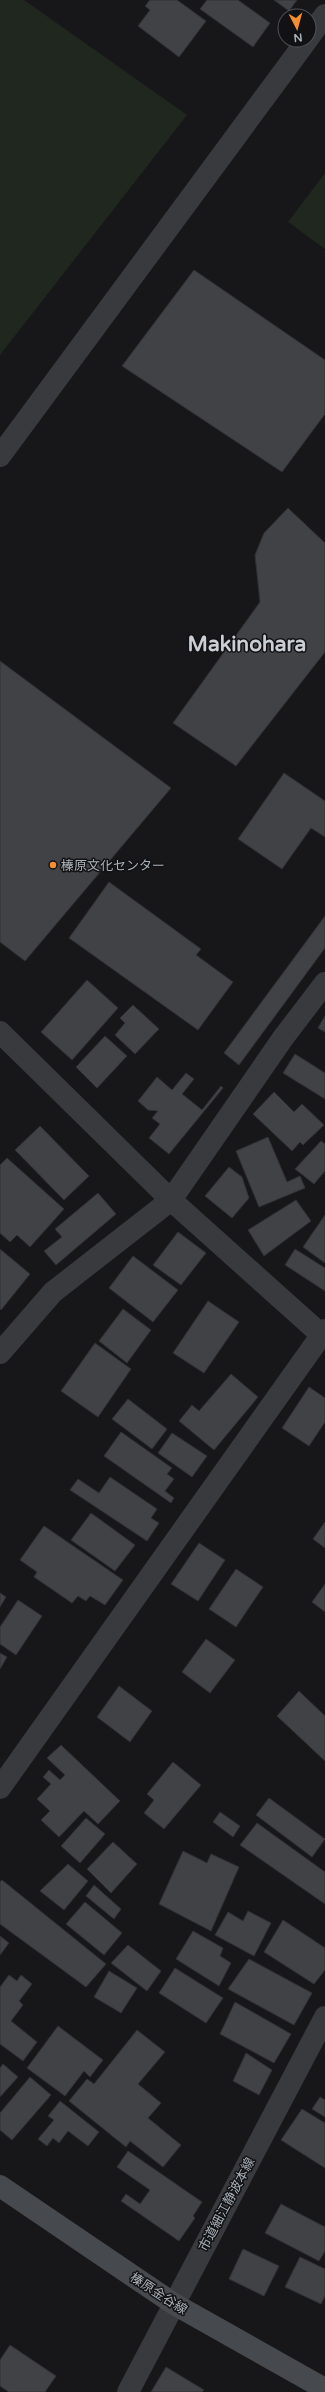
<svg xmlns="http://www.w3.org/2000/svg" width="325" height="2392" viewBox="0 0 325 2392" font-family="'Varela Round','Noto Sans JP',sans-serif">
<style>
.green{fill:#1f271f}
.building{fill:#414246;stroke:#313135}
.lines{fill:none;stroke-linecap:round;stroke-linejoin:round}
.street{stroke:#383a3e;stroke-width:22}
.secondary{stroke:#46494e;stroke-width:22}
.poi-dot{fill:#f58e32;stroke:#121214;stroke-width:1.5}
.labels{text-anchor:middle;stroke-width:3;stroke-linejoin:round;paint-order:stroke}
.poi-label{font-size:13px;fill:#a9b1b9;stroke:#121214;text-anchor:start}
.street-label{font-size:13px;fill:#a9b1b9;stroke:#121214}
.town-label{font-size:21px;font-weight:bold;fill:#cacfd5;stroke:#121214}
</style>
<rect width="100%" height="100%" fill="#171719"/>
<!-- green -->
<path class="green" d="M0 0H24L187 115 0 355Z
M325 173V249L288 222Z"/>
<!-- building -->
<path class="building" d="M150 0H177L206 21 179 57 138 26 150 10 145 6Z
M207 0H238L270 23 253 47 200 9Z
M274 0H297L289 11Z
M194 270 325 360V414L282 472 122 366Z
M288 508 325 543V652L236 766 173 723 260 602 255 555 264 533Z
M0 661 171 788 25 961 0 942Z
M284 773 325 801V837L311 828 282 869 238 839Z
M109 882 201 949 196 955 233 982 198 1030 69 938Z
M325 916V948L239 1065 224 1053Z
M87 980 118 1008 72 1060 41 1032Z
M133 1005 159 1029 135 1054 115 1035 125 1023 120 1018Z
M325 1016V1032L318 1028Z
M105 1036 127 1056 97 1088 76 1067Z
M295 1054 325 1073V1099L283 1073Z
M186 1073 194 1079 182 1094 202 1110 221 1086 223 1088 169 1154 149 1138 160 1124 152 1118 158 1111 148 1110 138 1101 157 1077 172 1090Z
M274 1092 294 1112 302 1104 324 1125 303 1145 300 1142 292 1151 253 1114Z
M40 1126 89 1176 64 1200 15 1150Z
M268 1137 287 1182 300 1176 305 1188 259 1207 236 1151Z
M321 1141 325 1144V1171L314 1184 295 1169Z
M7 1158 64 1209 30 1247 17 1235 10 1242 0 1233V1165Z
M229 1167 242 1177 249 1198 232 1218 205 1196Z
M98 1193 116 1214 56 1265 44 1251 62 1237 55 1229Z
M296 1200 311 1221 264 1256 248 1230Z
M325 1215V1263L303 1247Z
M178 1232 206 1253 181 1285 153 1265Z
M0 1249 30 1274 1 1310 0 1309Z
M295 1249 325 1268V1291L285 1265Z
M133 1256 178 1290 153 1322 109 1288Z
M208 1301 239 1322 204 1373 173 1353Z
M123 1309 151 1330 127 1363 99 1341Z
M95 1343 131 1369 98 1417 61 1391Z
M231 1374 258 1397 214 1450 179 1421 192 1405 199 1411Z
M309 1387 325 1398V1422L309 1446 282 1428Z
M128 1399 167 1429 152 1449 112 1419Z
M121 1432 172 1468 167 1474 174 1479 165 1491 174 1498 171 1503 104 1456Z
M172 1433 207 1456 192 1477 158 1453Z
M110 1477 157 1509 151 1518 159 1523 147 1541 70 1490 78 1479 99 1493Z
M91 1513 135 1545 115 1571 71 1540Z
M325 1522V1548L313 1539Z
M44 1526 123 1580 105 1605 90 1596 86 1601 78 1596 72 1603 34 1577 37 1572 20 1560Z
M199 1543 225 1560 198 1601 171 1584Z
M236 1569 263 1587 236 1627 209 1609Z
M325 1584V1612L312 1602Z
M0 1593 6 1597 0 1607Z
M18 1600 42 1616 16 1655 0 1644V1627Z
M206 1639 235 1660 210 1693 182 1672Z
M0 1653 7 1657 0 1669Z
M119 1686 152 1711 130 1742 97 1717Z
M299 1691 325 1716V1761L277 1716Z
M61 1745 120 1801 98 1824 84 1811 59 1837 41 1820 50 1811 37 1799 51 1784 43 1777 49 1770 60 1780 65 1775 47 1758Z
M173 1762 201 1785 164 1829 144 1813 154 1800 147 1794Z
M269 1798 325 1839 312 1857 256 1815Z
M220 1812 240 1826 233 1837 213 1822Z
M86 1818 105 1834 80 1863 61 1846Z
M257 1823 325 1872V1904L240 1845Z
M113 1842 137 1864 111 1893 87 1869Z
M183 1851 207 1863 211 1854 239 1867 211 1931 159 1904Z
M68 1864 88 1881 64 1910 40 1891Z
M2 1880 106 1964 86 1987 0 1924V1882Z
M94 1885 121 1909 114 1919 86 1896Z
M85 1902 122 1933 104 1955 66 1924Z
M248 1911 271 1923 254 1956 215 1935 228 1912 243 1921Z
M283 1920 325 1948V1970L314 1984 264 1952Z
M193 1931 223 1948 220 1956 231 1963 219 1986 176 1959Z
M0 1936 9 1943 0 1955Z
M128 1945 161 1971 147 1991 111 1963Z
M249 1959 312 1993 294 2025 228 1989Z
M175 1968 223 1998 206 2023 159 1993Z
M109 1971 137 1988 121 2013 94 1997Z
M9 1975 17 1981 21 1975 32 1984 19 2001 23 2005 11 2021 37 2042 23 2061 0 2044V1987Z
M235 2002 291 2034 274 2063 220 2034Z
M58 2026 103 2060 90 2077 84 2071 65 2096 27 2068Z
M137 2030 165 2052 138 2084 161 2103 148 2118 181 2145 163 2167 130 2141 126 2147 69 2101 87 2079 94 2084Z
M246 2053 272 2070 259 2095 233 2081Z
M3 2064 18 2077 0 2097V2068Z
M30 2077 51 2095 12 2140 0 2130V2113Z
M320 2097 325 2100V2117L312 2109Z
M60 2101 99 2132 88 2146 68 2131 59 2143 53 2138 47 2146 38 2139 54 2120 48 2116Z
M302 2109 325 2123V2168L281 2140Z
M128 2151 202 2202 193 2216 195 2218 179 2241 121 2201 126 2194 140 2204 150 2190 117 2167Z
M281 2204 325 2227V2251L319 2261 265 2233Z
M243 2249 279 2266 264 2296 229 2279Z
M300 2257 325 2269V2296L321 2304 285 2287Z
M10 2345 56 2376 45 2392H9L0 2386V2360Z
M166 2367 204 2390 202 2392H151Z"/>
<g class="lines">
<!-- street -->
<path class="street" d="M309 37 325 15
M0 456 307 40
M0 1032 171 1200 325 1338
M0 1353 53 1292 171 1200 283 1038 325 983
M0 1788 325 1330
M128 2392 325 2017"/>
<!-- secondary -->
<path class="secondary" d="M0 2186 174 2304 325 2389"/>
</g>
<!-- markers -->
<circle class="poi-dot" cx="53" cy="865" r="4"/>
<g class="labels">
<!-- poi labels -->
<g class="poi-label">
<text x="61" y="870">榛原文化センター</text>
</g>
<!-- street labels -->
<g class="street-label">
<text transform="translate(226 2204) rotate(-62)" y="5">市道細江静波本線</text>
<text transform="translate(159 2293) rotate(33)" y="5">榛原金谷線</text>
</g>
<!-- town labels -->
<g class="town-label">
<text x="247" y="651">Makinohara</text>
</g>
</g>
<!-- north arrow -->
<g transform="translate(297 28) rotate(174)"><circle r="19" fill="#121214" stroke="#4e5256"/>
<path d="M0-3L7 15L0 10L-7 15Z" fill="#f58e32"/>
<text y="-6" font-size="11" font-weight="bold" text-anchor="middle" fill="#a9b1b9">N</text>
</g>
</svg>
